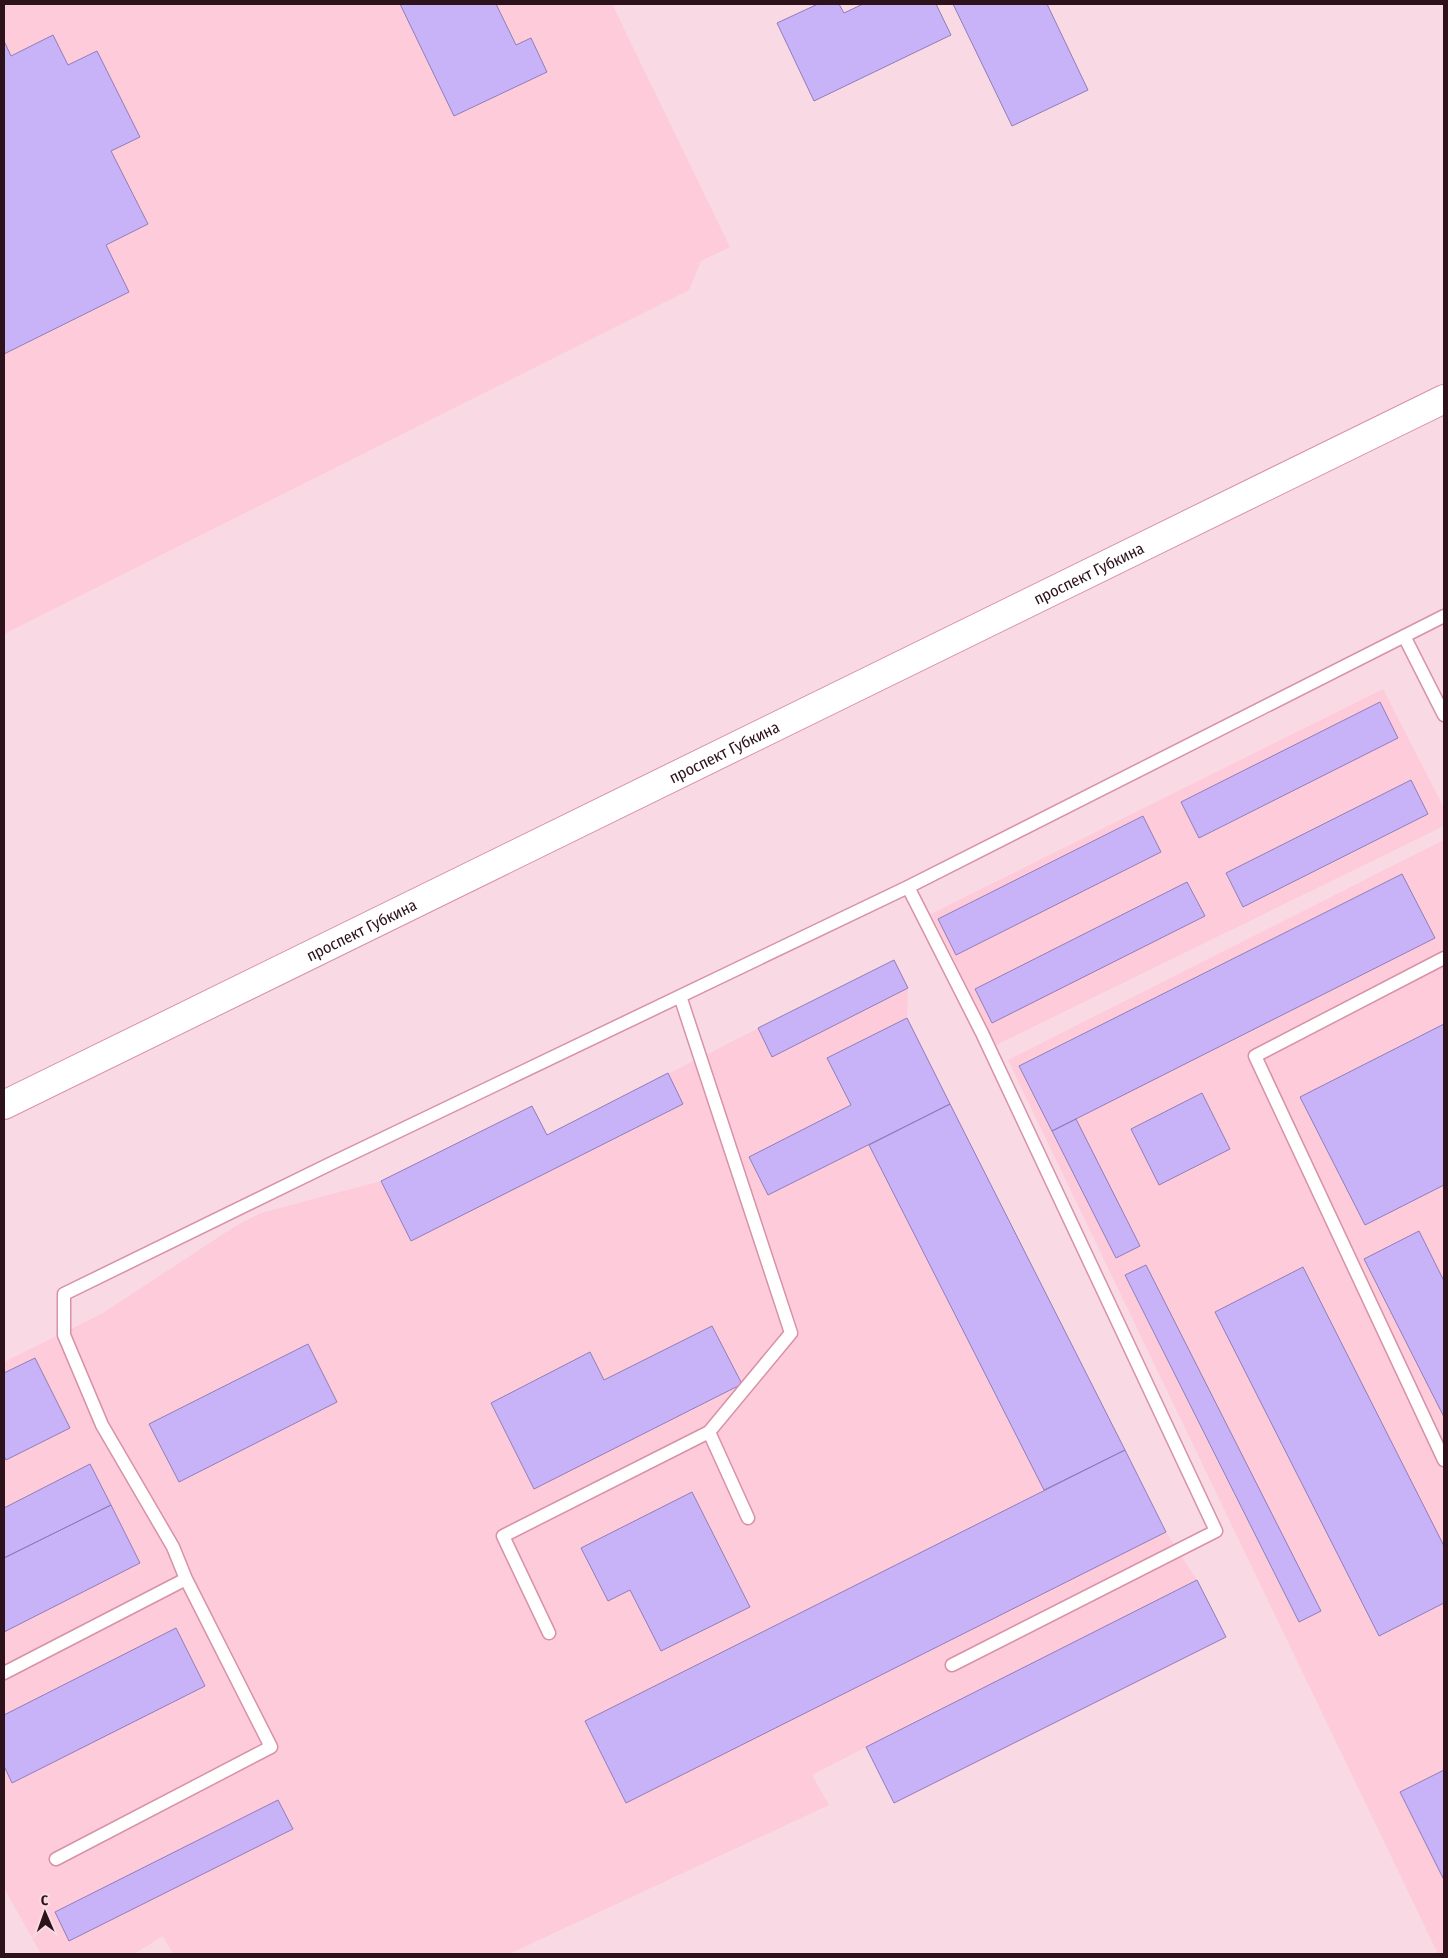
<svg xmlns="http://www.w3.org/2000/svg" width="1448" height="1958" viewBox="0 0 1448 1958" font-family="'Fira Sans Condensed',sans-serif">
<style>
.built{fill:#fdcbda}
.building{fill:#c8b3f9;stroke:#907db9}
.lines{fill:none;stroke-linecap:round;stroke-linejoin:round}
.service-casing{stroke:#d891a8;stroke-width:15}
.tertiary-casing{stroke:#d891a8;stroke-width:30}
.service{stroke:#fff;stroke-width:12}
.tertiary{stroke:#fff;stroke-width:28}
.labels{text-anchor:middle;stroke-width:4;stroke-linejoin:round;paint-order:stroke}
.street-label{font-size:16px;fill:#2d121c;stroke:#f9dae4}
</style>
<rect width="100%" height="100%" fill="#f9dae4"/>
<!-- built -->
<path class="built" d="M4 4H612L730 247 701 261 689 290 4 634Z
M1383 689 1444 808V826L996 1045 931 914Z
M1444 840V1954H1438L1008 1060Z
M894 960 908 988 907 1018 1166 1532 1197 1580 1226 1637 894 1803 866 1747 812 1775 829 1805 509 1954H173L163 1936 134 1954H41L4 1888V1362L103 1313 234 1227 261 1213 381 1181 532 1106 547 1135Z"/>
<!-- building -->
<path class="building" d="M400 4H496L516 45 531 38 547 72 454 116Z
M818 4H839L844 13 863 4H936L951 35 814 101 777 23Z
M953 4H1047L1088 90 1012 126Z
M53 35 68 65 97 51 140 137 111 151 148 224 106 245 129 292 4 354V41L11 56Z
M1380 702 1398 738 1199 838 1181 802Z
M1411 780 1428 814 1243 907 1226 873Z
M1143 816 1161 852 956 955 938 919Z
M1402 874 1435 938 1052 1131 1019 1066Z
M1187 882 1205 916 992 1023 975 989Z
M894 960 908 988 772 1057 758 1028Z
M907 1018 950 1104 768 1195 749 1157 851 1105 827 1058Z
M1444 1024V1185L1365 1225 1300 1097Z
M668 1073 683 1104 411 1241 381 1181 532 1106 547 1135Z
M1202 1093 1230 1149 1159 1185 1131 1129Z
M950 1104 1125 1450 1044 1490 869 1145Z
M1076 1119 1140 1246 1116 1258 1052 1131Z
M1419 1231 1444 1281V1417L1364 1259Z
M1146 1265 1321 1611 1299 1622 1125 1275Z
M1303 1267 1444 1546V1603L1379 1636 1215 1312Z
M712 1326 742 1384 534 1489 491 1403 590 1352 604 1380Z
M308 1344 337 1402 179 1482 149 1424Z
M35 1358 70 1428 6 1460 4 1456V1373Z
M1125 1450 1166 1532 626 1803 585 1721Z
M90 1464 111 1505 4 1558V1508Z
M692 1492 750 1607 661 1651 630 1590 608 1601 581 1548Z
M111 1505 140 1563 4 1632V1558Z
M1197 1580 1226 1637 894 1803 866 1747Z
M176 1628 205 1686 12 1783 4 1766V1715Z
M1444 1770V1880L1400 1792Z
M278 1800 293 1829 69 1941 55 1912Z"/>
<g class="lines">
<defs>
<path id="service" d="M1404 636 1444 715
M908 887 982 1033 1216 1531 952 1665
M1444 958 1255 1056 1444 1460
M680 996 791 1333 709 1432 748 1518
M549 1633 503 1536 709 1432
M4 1673 186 1579 173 1547 102 1425 64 1335V1294L330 1164 908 887 1444 616
M56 1859 271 1747 186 1579"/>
<g id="tertiary">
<path id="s1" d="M4 1105 1444 399"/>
</g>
</defs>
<!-- service casing -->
<use href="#service" class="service-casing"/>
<!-- tertiary casing -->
<use href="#tertiary" class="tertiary-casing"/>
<!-- service -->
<use href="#service" class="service"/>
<!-- tertiary -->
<use href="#tertiary" class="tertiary"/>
</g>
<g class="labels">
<!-- street labels -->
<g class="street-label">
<text dy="6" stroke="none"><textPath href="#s1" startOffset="1208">проспект Губкина</textPath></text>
<text dy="6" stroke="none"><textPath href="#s1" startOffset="802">проспект Губкина</textPath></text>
<text dy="6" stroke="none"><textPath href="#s1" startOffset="398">проспект Губкина</textPath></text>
</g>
</g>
<!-- border -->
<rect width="1448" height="1958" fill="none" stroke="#2d121c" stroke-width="10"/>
<!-- north arrow -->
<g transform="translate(45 1913) rotate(358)" stroke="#f9dae4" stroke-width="4" paint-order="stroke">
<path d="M0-4L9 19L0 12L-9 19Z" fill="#2d121c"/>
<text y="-8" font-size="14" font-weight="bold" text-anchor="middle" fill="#2d121c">С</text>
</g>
</svg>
